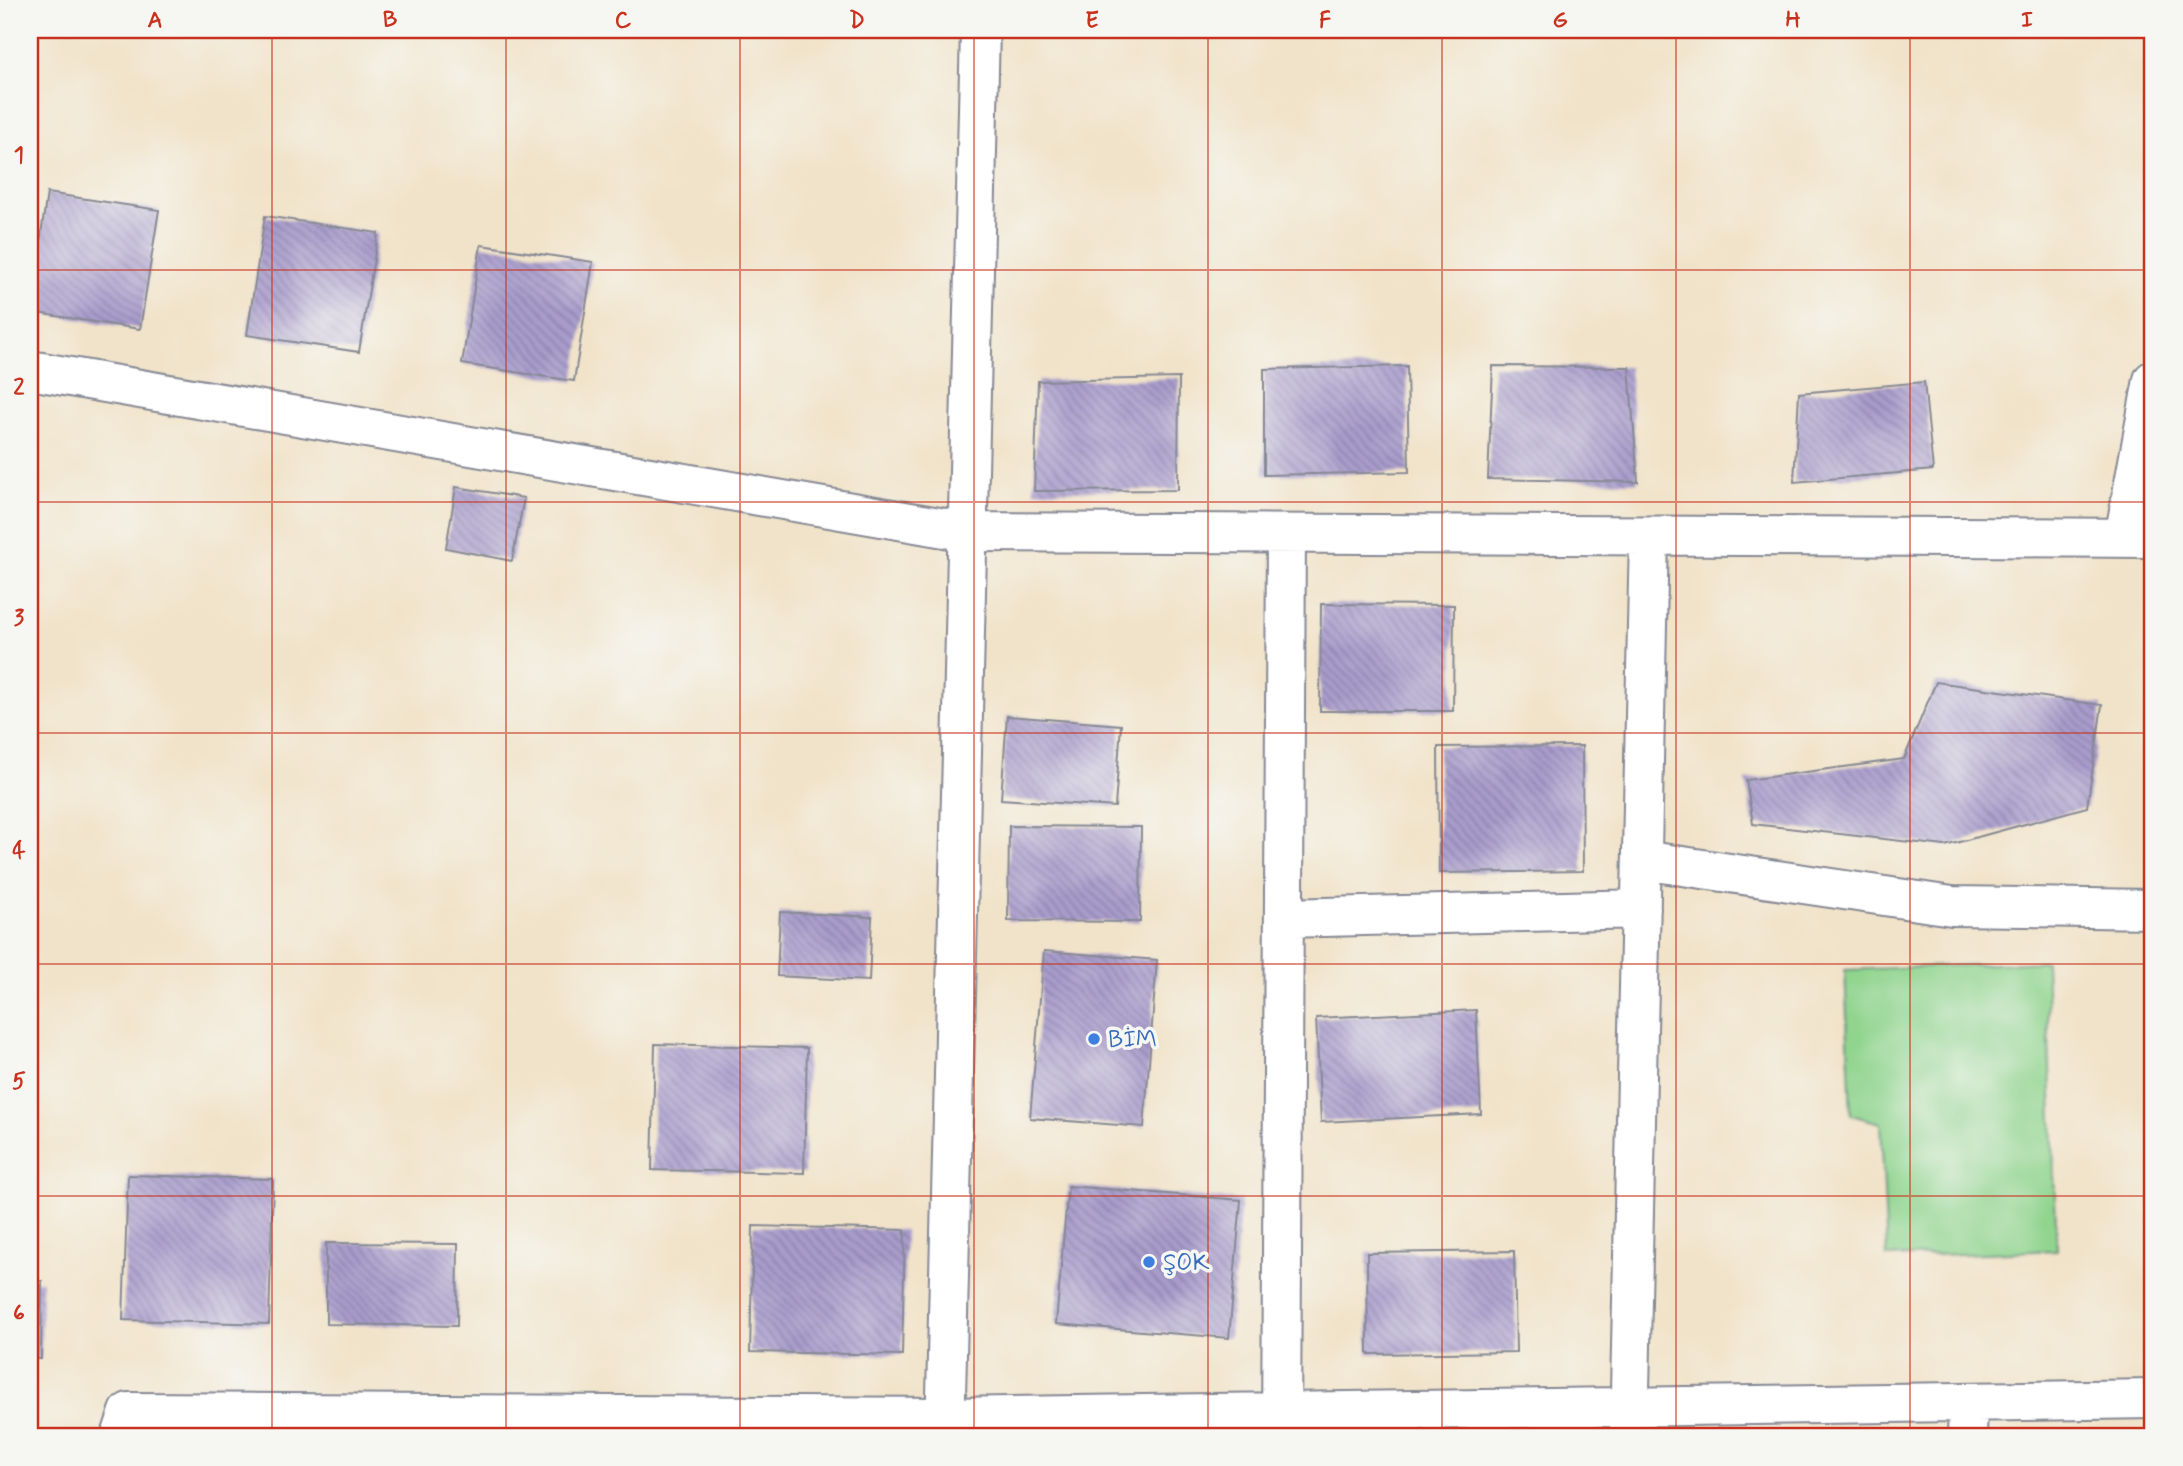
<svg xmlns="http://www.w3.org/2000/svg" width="2183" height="1466" viewBox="0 0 2183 1466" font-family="Mynerve,sans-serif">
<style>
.pitch{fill:#90d48e;stroke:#568276;stroke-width:2}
.building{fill:url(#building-back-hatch)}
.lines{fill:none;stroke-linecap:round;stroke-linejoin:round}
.minor-casing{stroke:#868994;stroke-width:42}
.secondary-casing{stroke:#868994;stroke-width:42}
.minor{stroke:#fff;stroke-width:38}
.secondary{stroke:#fff;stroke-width:38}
.grid{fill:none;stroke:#c8321e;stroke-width:2;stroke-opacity:0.55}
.shop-dot{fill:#3f7fe0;stroke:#f6f6f2;stroke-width:2.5}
.labels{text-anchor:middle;stroke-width:7;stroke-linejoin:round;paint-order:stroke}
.shop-label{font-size:24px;fill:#366cbe;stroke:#f6f6f2;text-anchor:start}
.neatline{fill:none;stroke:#c8321e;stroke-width:2.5}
.grid-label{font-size:23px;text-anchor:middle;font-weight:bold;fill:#c8321e}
</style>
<defs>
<pattern id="building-back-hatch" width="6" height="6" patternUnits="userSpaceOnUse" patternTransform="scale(1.75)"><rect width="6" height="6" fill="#a99ccc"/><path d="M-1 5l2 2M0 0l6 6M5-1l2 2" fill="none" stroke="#8980a9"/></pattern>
</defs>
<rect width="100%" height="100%" fill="#f6f6f2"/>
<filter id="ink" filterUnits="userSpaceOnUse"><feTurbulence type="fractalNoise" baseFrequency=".0143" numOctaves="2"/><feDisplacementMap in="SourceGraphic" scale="14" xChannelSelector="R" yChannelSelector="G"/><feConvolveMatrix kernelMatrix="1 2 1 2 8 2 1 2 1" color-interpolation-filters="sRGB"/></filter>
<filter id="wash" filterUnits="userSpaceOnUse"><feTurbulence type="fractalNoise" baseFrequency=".00686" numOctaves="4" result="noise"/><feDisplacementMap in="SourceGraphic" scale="28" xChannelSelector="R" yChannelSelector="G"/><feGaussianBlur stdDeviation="1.57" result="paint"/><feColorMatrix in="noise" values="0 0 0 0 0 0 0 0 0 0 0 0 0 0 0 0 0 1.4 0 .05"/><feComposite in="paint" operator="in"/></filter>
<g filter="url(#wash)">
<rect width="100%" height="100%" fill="#f1e3c9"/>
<!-- pitch -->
<path class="pitch" d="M2046 962 2057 1250 1887 1257 1881 1123 1851 1115 1845 970Z"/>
<g id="blocks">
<!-- building -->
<path class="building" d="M47 193 159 210 140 329 30 312Z
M265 216 378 233 359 352 247 335Z
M481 245 593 262 574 381 462 364Z
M1407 366 1409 472 1264 475V369Z
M1493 366 1629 367 1638 482 1488 479Z
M1179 378 1178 490 1034 491 1038 381Z
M1924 382 1933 470 1794 482 1799 393Z
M456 487 524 498 512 561 446 548Z
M1321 604 1454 605 1453 711H1320Z
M1936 682 2102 705 2087 807 1945 846 1753 824 1746 780 1904 759Z
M1007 716 1121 725 1115 807 1001 799Z
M1582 746 1583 871 1439 873 1438 747Z
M1009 826 1141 827 1140 922 1008 921Z
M780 912 872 917 869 981 777 976Z
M1044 951 1157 960 1144 1127 1030 1118Z
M1476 1010 1481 1114 1321 1122 1316 1018Z
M655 1044 807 1048 804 1173 652 1170Z
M128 1175 273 1179 269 1324 123 1320Z
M1068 1186 1241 1200 1229 1338 1056 1324Z
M753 1226 905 1230 902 1355 750 1352Z
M326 1243 458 1244 457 1326 326 1324Z
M1514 1251 1516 1352 1368 1354 1367 1253Z
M30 1281H42L41 1359H30Z"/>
</g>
</g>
<g filter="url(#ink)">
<use href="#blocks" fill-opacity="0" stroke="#868994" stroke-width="2"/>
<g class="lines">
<defs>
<path id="minor" d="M30 370 968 532 2153 538
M2124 538 2153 380
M1642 860 1952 906 2153 909
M1284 918 1641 909
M121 1436 129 1412 946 1417 2153 1399
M1281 1436 1286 534
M1629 1436 1649 536
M1967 1436 1968 1404"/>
<path id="secondary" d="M945 1436 980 30"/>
</defs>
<!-- minor casing -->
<use href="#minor" class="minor-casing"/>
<!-- secondary casing -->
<use href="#secondary" class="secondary-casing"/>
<!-- minor -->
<use href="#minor" class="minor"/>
<!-- secondary -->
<use href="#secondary" class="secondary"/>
</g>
</g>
<!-- grid -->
<path class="grid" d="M272 30V1436M506 30V1436M740 30V1436M974 30V1436M1208 30V1436M1442 30V1436M1676 30V1436M1910 30V1436M30 270H2153M30 502H2153M30 733H2153M30 964H2153M30 1196H2153"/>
<!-- markers -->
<g class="shop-dot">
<circle cx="1094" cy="1039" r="7"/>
<circle cx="1149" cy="1262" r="7"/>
</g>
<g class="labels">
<!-- shop labels -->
<g class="shop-label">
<text x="1108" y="1047">BİM</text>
<text x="1163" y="1270">ŞOK</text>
</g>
</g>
<!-- margin -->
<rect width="2183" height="1466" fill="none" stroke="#f6f6f2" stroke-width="77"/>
<rect x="38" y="38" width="2106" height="1390" class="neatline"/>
<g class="grid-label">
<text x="155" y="27">A</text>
<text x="390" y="27">B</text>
<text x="623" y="27">C</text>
<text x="857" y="27">D</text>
<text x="1092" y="27">E</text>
<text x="1325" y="27">F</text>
<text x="1560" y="27">G</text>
<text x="1793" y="27">H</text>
<text x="2027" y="27">I</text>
<text x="19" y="162">1</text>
<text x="19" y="394">2</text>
<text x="19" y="625">3</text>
<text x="19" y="857">4</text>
<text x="19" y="1088">5</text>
<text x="19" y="1320">6</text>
</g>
</svg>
